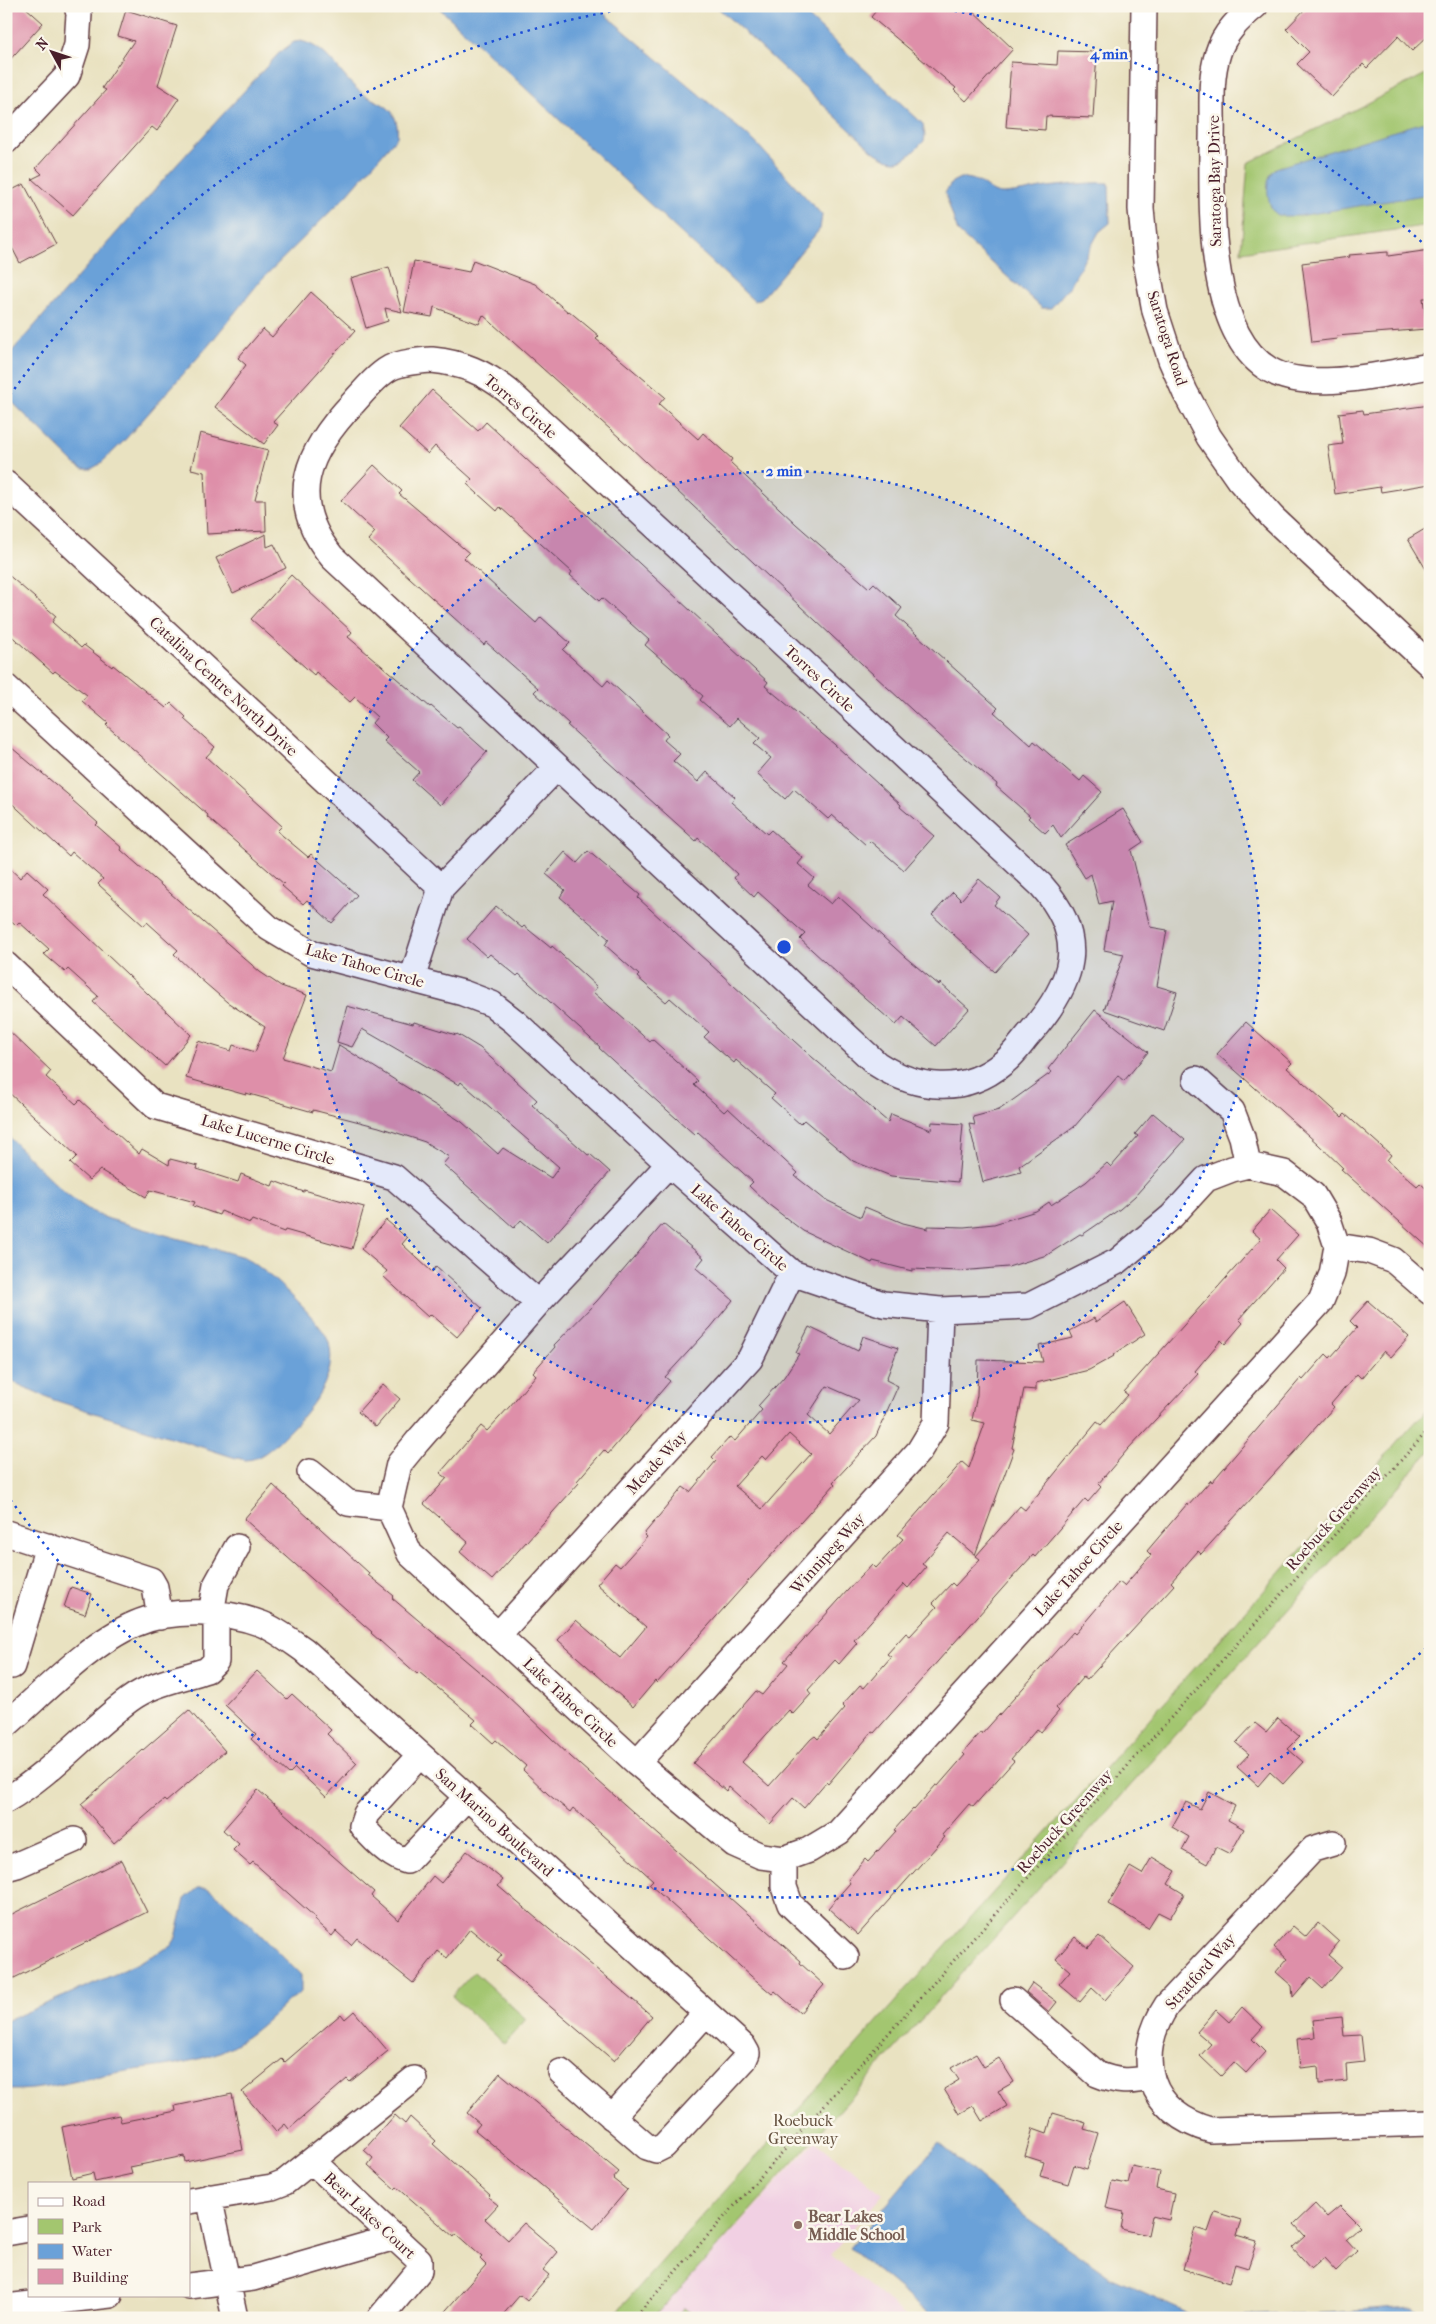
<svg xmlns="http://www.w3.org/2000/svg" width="1436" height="2324" viewBox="0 0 1436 2324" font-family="'IM FELL French Canon',serif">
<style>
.built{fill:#f1d0e3}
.green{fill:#a3c66f;stroke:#76724d}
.water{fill:#6aa1d8;stroke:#5a6082}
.building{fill:#de8fa9;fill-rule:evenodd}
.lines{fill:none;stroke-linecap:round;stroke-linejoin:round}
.minor-casing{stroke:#623c42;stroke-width:28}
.path{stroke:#623c42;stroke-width:3;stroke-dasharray:1 4;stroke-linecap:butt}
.minor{stroke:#fff;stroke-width:25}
.ring{fill:none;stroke:#1d4ed8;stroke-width:2.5;stroke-dasharray:2.5 5}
.education-dot{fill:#8d6e63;stroke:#fbf7ec;stroke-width:2}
.labels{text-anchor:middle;stroke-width:5;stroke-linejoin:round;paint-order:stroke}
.street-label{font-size:16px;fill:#4a1f2b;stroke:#fbf7ec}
.park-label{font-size:16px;fill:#65513f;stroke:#fbf7ec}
.education-label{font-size:16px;font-weight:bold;fill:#785e54;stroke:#fbf7ec;text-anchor:start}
.centre{fill:#1d4ed8;stroke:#fbf7ec;stroke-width:2.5}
.ring-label{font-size:15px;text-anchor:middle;font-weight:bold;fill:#1d4ed8;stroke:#fbf7ec;stroke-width:5;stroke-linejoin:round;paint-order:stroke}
</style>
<rect width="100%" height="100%" fill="#fbf7ec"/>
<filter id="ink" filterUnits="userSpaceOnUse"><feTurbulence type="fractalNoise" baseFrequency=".02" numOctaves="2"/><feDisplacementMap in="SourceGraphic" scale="10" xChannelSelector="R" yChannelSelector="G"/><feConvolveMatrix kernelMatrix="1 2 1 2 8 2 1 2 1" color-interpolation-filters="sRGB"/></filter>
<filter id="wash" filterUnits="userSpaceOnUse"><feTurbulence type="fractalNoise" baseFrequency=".0096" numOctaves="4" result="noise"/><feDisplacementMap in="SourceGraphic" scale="20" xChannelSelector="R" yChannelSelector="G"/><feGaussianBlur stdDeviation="1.12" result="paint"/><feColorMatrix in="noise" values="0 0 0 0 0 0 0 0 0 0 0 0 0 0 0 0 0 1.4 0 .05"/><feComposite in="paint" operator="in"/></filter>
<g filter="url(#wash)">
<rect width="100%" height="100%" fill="#e9e2c1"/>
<!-- built -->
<path class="built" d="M815 2141 883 2194 831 2255 909 2318H654Z"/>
<!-- green -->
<path class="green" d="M1430 72V225L1241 252 1248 163Z
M1430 1406V1451L654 2318H611Z
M474 1972 526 2019 504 2044 452 1996Z
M684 2308 697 2318H676Z"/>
<!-- water -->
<path class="water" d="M437 6H595L755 142 822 215 820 229 762 298 754 301Z
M716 6H797L923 124 925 136 924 141C904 161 899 169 873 151Z
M301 41C330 48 339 76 362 93 371 100 383 102 391 111 397 119 398 128 397 137L346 196 261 280 208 346 123 442 100 464 91 469H83L76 465 6 396V358L172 170 279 53 294 42Z
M1430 120V194L1299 216H1279L1272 210C1267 197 1264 178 1276 168Z
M960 178C985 177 986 195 1005 194 1019 193 1034 189 1047 187 1068 185 1089 182 1109 183L1110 223 1099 232 1070 286 1051 308H1042L958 232 945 193 952 182Z
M6 1134C36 1163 69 1205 109 1219L244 1257C264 1267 324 1323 329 1343 339 1380 305 1415 282 1438 273 1447 261 1459 247 1460 243 1460 239 1458 236 1458L54 1400 6 1379Z
M198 1888H207L213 1892 249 1923 301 1975V1992C296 1998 290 1998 286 2003 267 2021 247 2040 222 2051 185 2067 143 2067 104 2075 71 2082 40 2091 6 2090V2021L120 1972 171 1946 176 1938 185 1899Z
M939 2143 1027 2218 1110 2277 1198 2317 1330 2313 1413 2307 1426 2318H934L850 2248Z"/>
<g id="blocks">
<!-- building -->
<path class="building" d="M6 6H24L43 23 6 64Z
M880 6H968L1013 49 966 101 954 90 956 88 871 17Z
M1308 6H1424L1430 12V34L1412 51 1398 36 1367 68 1363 64 1332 97 1297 64 1309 52 1286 29Z
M126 10 177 26 158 85 179 98 157 131 152 127 73 215 32 179 42 174 36 168 106 90 102 88 134 41 118 36Z
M1058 51 1097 52 1093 118 1046 116 1045 130 1006 127 1011 62 1057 65Z
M24 184 56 244 20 263 6 236V193Z
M1430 250V298H1423L1427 329 1336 336 1337 339 1312 342 1302 263 1350 257 1349 255 1388 252V256Z
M473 260 535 284 568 312 569 311 599 336 596 339 665 397 659 404 698 439 703 433 732 459 730 462 796 524 869 588 874 583 902 608 896 616 998 708 994 712 1031 745 1034 741 1080 781 1084 776 1102 792 1061 838 1053 825 1045 833 1028 818 1030 816 996 786 997 784 950 745 862 664 630 447 483 315 479 324 434 307 432 317 404 312 414 261 469 272Z
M389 267 402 312 385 308 388 321 366 328 351 278Z
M311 292 355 331 273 422 278 425 264 444 215 407 246 365 238 358 263 329 272 337Z
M432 390 478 431 486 422 768 682 765 686 834 744 901 805 900 807 934 836 904 870 870 841 866 845 832 815 828 819 794 789 785 799 757 774 771 758 754 744 760 738 737 718 730 726 700 700 703 696 645 645 649 640 602 598 599 601 570 575 572 572 500 507 497 511 467 484 472 479 435 446 428 454 399 428Z
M1430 405V484L1381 492 1380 487 1335 494 1328 446 1343 444 1339 413 1363 410 1364 414Z
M200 433 268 450 255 500H265L266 531 207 534 204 472 191 469Z
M374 465 402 491 399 494 469 553 464 558 498 589 536 623 541 617 570 643 563 650 603 686 608 680 668 735 664 740 680 754 673 761 698 782 707 772 735 797 731 802 767 834 771 830 803 858 798 864 814 878 808 885 831 904 838 896 905 957 939 985 940 983 969 1009 936 1046 903 1017 896 1025 849 984 800 939 805 934 758 892 754 897 734 878 737 874 698 838 696 841 567 725 569 724 534 692 538 688 486 642 484 645 368 540 375 532 341 501Z
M1430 526V576L1408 539Z
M266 534 267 547 274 544 286 568 233 593 216 558Z
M6 573 56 616 52 622 81 648 84 645 112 667 113 665 166 708 171 703 186 717 184 719 215 747 206 757 282 826 277 831 308 857 311 854 357 895 332 923 307 900 303 904 282 886 284 884 207 817 208 815 106 725 108 723 82 701 87 695 55 671 53 673 6 631Z
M291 575 352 632 348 637 430 707 431 706 457 728 459 727 487 752 440 805 412 780 419 772 384 741 387 738 372 723 377 717 355 697 350 702 316 672 314 675 251 619Z
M6 743 73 799 72 800 98 823 96 825 122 848 121 850 260 972 281 986 307 995 283 1058 331 1072 339 1045 462 1122 498 1154 503 1148 551 1178 559 1167 461 1082 459 1085 362 1029 352 1047 337 1042 347 1006 413 1024 414 1022 456 1035 457 1034 480 1048 537 1100 532 1105 588 1155 590 1154 610 1172 547 1243 521 1220 514 1228 443 1164 449 1157 425 1142 379 1127 313 1110V1112L246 1093V1095L186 1078 198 1041 231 1051 233 1045 255 1052 265 1027 227 1002 198 977 174 954 178 950 147 922 144 926 98 884 103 879 72 852 69 856 6 798Z
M1123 809 1143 842 1131 850 1150 927 1167 930 1157 986 1177 992 1164 1031 1104 1010 1124 954 1104 950 1112 901 1099 904 1091 874 1085 878 1065 845Z
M588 851 640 895 638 898 805 1051 888 1122 891 1114 931 1130 932 1122 963 1124 958 1182 891 1176 853 1161 804 1120 800 1124 771 1098 775 1094 736 1060 734 1063 704 1037 709 1032 670 998 666 1002 637 977 639 975 605 945 609 939 560 897 565 890 546 874 565 852 577 863Z
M6 865 20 878 27 870 48 889 43 894 191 1035 165 1066 93 1002 98 996 68 969 65 972 44 954 49 949 19 922 16 925 6 916Z
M979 879 1000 897 994 905 1028 935 995 972 932 915 953 892 961 900Z
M496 906 522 928 524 926 551 948 552 946 573 965 597 987 593 992 650 1042 652 1039 698 1081 694 1085 724 1112 728 1108 798 1173 795 1176 824 1199 861 1217 865 1207 903 1223 928 1229V1226L964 1227 994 1224 1036 1211 1049 1202 1051 1205 1086 1182 1107 1163 1111 1167 1138 1136 1135 1134 1153 1113 1185 1140 1135 1196 1120 1209 1082 1235 1080 1234 1047 1255 1008 1267 959 1271 912 1269V1271L873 1261 872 1263 803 1231 768 1204 749 1186 753 1182 698 1132 695 1135 649 1094 599 1048 600 1047 519 974 517 976 490 954 487 957 467 939Z
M1095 1010 1148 1052 1124 1081 1118 1076 1074 1127 1019 1166 1021 1172 983 1182 969 1124 975 1125 973 1117 999 1110 1052 1072 1048 1069Z
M1246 1022 1292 1063 1287 1068 1312 1090 1342 1117 1345 1114 1391 1155 1387 1160 1417 1186 1420 1183 1430 1192V1249L1341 1169 1343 1168 1318 1144 1217 1054Z
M6 1028 51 1071 46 1077 76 1104 80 1100 139 1154 142 1149 169 1165 170 1159 198 1166 197 1169 238 1182 241 1174 272 1186 274 1181 304 1192V1190L364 1207 352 1249 285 1230 284 1232 252 1220 250 1223 221 1211 219 1215 193 1206 195 1202 150 1190 146 1197 100 1170 89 1180 70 1163 77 1156 6 1090Z
M1270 1210 1298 1235 1276 1260 1284 1268 1239 1319 1243 1323 1225 1344 1221 1340 1195 1371 1198 1374 1128 1449 1098 1484 1101 1487 1088 1502 1085 1499 1035 1557 1033 1555 1010 1580 874 1733 872 1732 828 1784 826 1782 804 1808 793 1798 770 1824 729 1787 726 1791 693 1763 756 1691 762 1695 788 1664 784 1661 848 1590 872 1564 876 1568 903 1539 898 1535 962 1462 969 1468 985 1423 972 1420 977 1395 978 1360 1043 1362 1039 1346 1073 1338 1070 1331 1094 1318 1096 1322 1125 1302 1145 1334 1113 1355 1114 1356 1089 1370 1036 1383V1390L1024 1389 1012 1448 1014 1449 975 1555 949 1533 922 1564 926 1567 908 1588 904 1584 854 1640 857 1643 839 1664 835 1660 808 1690 811 1694 793 1714 789 1710 766 1735 742 1762 769 1786 811 1739 815 1736 818 1739 845 1708 842 1705 860 1685 864 1688 891 1657 887 1654 906 1633 910 1636 937 1607 933 1603 952 1583 955 1586 980 1559 976 1556 1020 1506 1025 1510 1097 1422 1101 1425 1128 1395 1124 1392 1261 1239 1252 1231Z
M386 1220 407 1238 402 1244 432 1272 436 1267 482 1308 457 1337 431 1314 428 1317 408 1299 383 1276 387 1271 361 1249Z
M663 1224 704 1258 696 1268 733 1300 711 1327 665 1377 670 1381 626 1433 608 1454 604 1450 577 1481 579 1483 492 1580 460 1552 468 1542 424 1504 447 1478 440 1473 481 1426 487 1431 510 1406 536 1375 533 1372 555 1347 554 1345 597 1301Z
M1368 1301 1409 1337 1391 1357 1384 1351 1361 1378 1357 1374 1331 1404 1334 1407 1293 1453 1201 1554 1198 1551 1171 1582 1174 1585 1087 1680 1083 1677 1056 1708 1059 1711 1041 1732 1037 1729 1011 1759 1014 1761 973 1807 969 1804 942 1835 945 1837 858 1935 828 1908 850 1883 848 1880 865 1859 868 1862 896 1831 894 1830 913 1809 914 1810 936 1785 938 1786 965 1755 963 1753 981 1732 982 1734 1073 1632 1075 1634 1119 1582 1124 1586 1151 1555 1147 1551 1187 1504 1188 1506 1211 1480 1212 1482 1301 1378 1303 1380 1326 1354 1330 1358 1357 1328 1350 1321Z
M809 1327 858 1351 863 1336 898 1348 886 1380 898 1386 876 1436 833 1482 835 1484 657 1683 655 1681 633 1707 558 1640 576 1620 620 1658 646 1627 597 1584 615 1563 620 1567 647 1537 644 1534 683 1487 690 1492 716 1461 712 1457 730 1437 735 1441 762 1410 758 1406 784 1377 799 1354 796 1353ZM827 1386 859 1400 829 1434 808 1415ZM789 1434 811 1454 762 1509 735 1486 762 1456 766 1460Z
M383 1384 400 1399 376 1427 358 1412Z
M273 1485 369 1573 368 1575 394 1596 392 1598 502 1691 571 1757 801 1961 800 1963 824 1985 800 2013 775 1991 772 1994 751 1976 649 1884 653 1880 602 1834 573 1808 570 1812 548 1794 523 1770 526 1766 496 1740 493 1743 472 1724 476 1720 419 1672 417 1674 371 1633 372 1632 244 1519Z
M71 1587 92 1594 85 1614 64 1607Z
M257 1671 287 1699 292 1694 331 1730 327 1734 357 1763 326 1797 295 1768 289 1774 251 1739 256 1734 225 1705Z
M189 1710 225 1751 166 1802 164 1800 114 1843 81 1804Z
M1278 1718 1300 1737 1288 1749 1303 1762 1283 1784 1270 1772 1258 1786 1237 1767 1249 1754 1236 1743 1255 1723 1266 1732Z
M258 1790 374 1892 371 1896 398 1920 433 1876 441 1883 467 1851 503 1880 498 1886 652 2016 614 2061 497 1961 502 1955 470 1929 447 1958 438 1951 413 1983 357 1938 351 1945 336 1931 332 1936 314 1920 316 1918 253 1862 250 1865 233 1850 239 1844 223 1830Z
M1209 1792 1235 1806 1228 1820 1244 1829 1230 1854 1216 1847 1207 1864 1182 1850 1189 1837 1172 1827 1186 1802 1200 1809Z
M1152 1857 1176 1871 1168 1884 1184 1894 1170 1918 1158 1912 1148 1928 1108 1904 1130 1867 1142 1874Z
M121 1860 147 1912 6 1982V1917Z
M1318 1923 1339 1942 1328 1955 1342 1967 1323 1989 1310 1977 1293 1997 1292 1986 1276 1972 1287 1959 1274 1947 1293 1926 1306 1937Z
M1099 1936 1134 1967 1105 2000 1092 1988 1080 2002 1059 1984 1070 1971 1056 1959 1075 1937 1088 1948Z
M1032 1983 1057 2002 1049 2012 1026 1992Z
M1242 2007 1263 2027 1252 2039 1265 2052 1246 2073 1234 2062 1221 2076 1200 2056 1211 2044 1197 2032 1216 2010 1229 2022Z
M354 2011 388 2051 350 2082 347 2079 289 2129 285 2124 276 2132 242 2092 282 2059 285 2062 341 2014 345 2019Z
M1342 2017 1344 2036 1361 2035 1364 2062 1346 2064 1347 2081 1319 2084 1318 2066 1300 2068 1297 2039 1315 2037 1313 2020Z
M976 2054 984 2067 999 2058 1014 2082 998 2091 1007 2106 982 2121 973 2106 959 2114 944 2089 959 2080 951 2068Z
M500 2073 619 2172 613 2179 627 2190 594 2229 475 2130 480 2124 467 2113Z
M232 2094 243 2150 185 2162 184 2156 130 2167 132 2174 95 2182 93 2173 72 2178 62 2127 119 2115 121 2122 176 2111 175 2106Z
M1053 2113 1086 2123 1084 2129 1098 2133 1087 2169 1074 2165 1068 2184 1040 2176 1044 2162 1025 2156 1033 2128 1047 2133Z
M395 2115 405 2124 410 2117 436 2141 433 2144 490 2195 488 2197 498 2205 485 2219 508 2240 524 2223 558 2252 543 2270 549 2275 527 2301 520 2295 500 2318H439L486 2265 480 2259 482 2257 456 2234 454 2237 397 2187 395 2189 368 2165 373 2158 364 2150Z
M1132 2166 1159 2172 1156 2189 1174 2193 1169 2220 1152 2216 1148 2235 1121 2229 1124 2212 1106 2208 1112 2181 1128 2184Z
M1315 2204 1327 2217 1340 2206 1360 2226 1346 2239 1357 2251 1336 2271 1324 2258 1311 2269 1292 2248 1305 2236 1294 2224Z
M1215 2212 1241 2220 1236 2235 1257 2241 1248 2268 1235 2264 1229 2283 1183 2269 1195 2228 1208 2232Z"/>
</g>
</g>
<g filter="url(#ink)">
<use href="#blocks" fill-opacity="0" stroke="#623c42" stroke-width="1"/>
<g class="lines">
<defs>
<path id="minor" d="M1144 6 1141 209 1146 261 1155 311 1171 360 1185 392 1209 437 1239 480 1273 518 1430 665
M1255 6C1239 19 1224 33 1218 53 1209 80 1213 112 1212 140 1212 204 1206 333 1270 370 1310 393 1385 373 1430 366
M6 141 67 76 77 45 79 14 77 6
M432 360C462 363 484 372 508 391L776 637 1041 885C1089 939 1074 982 1031 1032 1022 1042 1014 1055 1003 1063 965 1095 917 1090 877 1064L332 557C285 499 307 451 354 402 364 391 377 375 390 368 402 362 418 361 432 360Z
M6 484 441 888
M6 687 269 928 311 953 463 993 492 1004 515 1022 669 1164 792 1273 883 1304 940 1310 1029 1306 1118 1261 1172 1216 1206 1179 1232 1169 1248 1165
M6 965 155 1106 394 1177 538 1303
M412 979 441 888 557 767
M1196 1079 1232 1111 1242 1137 1248 1165 1284 1173 1313 1195 1329 1222 1337 1246 1369 1251 1393 1260 1430 1292
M310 1472 348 1503 389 1508 410 1554 637 1763 734 1844 761 1856 784 1859V1887L790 1904 846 1957
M389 1508 399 1464 417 1442 538 1303 669 1164
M6 1533 151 1580 155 1587 160 1617
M211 1614 216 1585 237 1547
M498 1635 750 1359 792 1273
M12 1666 48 1546
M6 1725C43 1693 90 1643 135 1624 171 1608 225 1610 262 1624 277 1630 291 1641 304 1650L743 2046 747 2053 744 2060 664 2146 656 2150 647 2147 561 2072
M420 1755 366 1814 362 1826C373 1839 390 1857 407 1861L467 1797
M637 1763 919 1451 936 1423 940 1310
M6 1800C52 1773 86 1732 129 1700 152 1683 180 1679 207 1670L216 1661V1614
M1333 1843 1313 1849 1167 2005C1132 2058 1149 2113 1211 2130L1430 2123
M784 1859 809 1850 839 1832 1321 1301 1332 1274 1337 1246
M6 1868 17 1865 74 1840
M1013 2000 1097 2074C1116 2082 1131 2083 1151 2077
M612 2117 706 2013
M312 2161 419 2260V2271L380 2318
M209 2197 235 2318
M189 2201 272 2187 285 2182 414 2079
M6 2233 29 2229
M189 2286 253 2278 395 2237
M6 2307 110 2295"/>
</defs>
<!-- minor casing -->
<use href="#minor" class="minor-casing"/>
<!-- path -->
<path class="path" d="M634 2318 1430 1428"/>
<!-- minor -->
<use href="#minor" class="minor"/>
</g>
</g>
<!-- distance rings -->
<circle cx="784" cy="947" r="476" fill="#1d4ed8" fill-opacity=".12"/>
<g class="ring">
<circle cx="784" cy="947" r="476"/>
<path d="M1426 1648A951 951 0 0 1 10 1499M10 395A951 951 0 0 1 643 6M925 6A951 951 0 0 1 1426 246"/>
</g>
<!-- markers -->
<circle class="education-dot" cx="798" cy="2225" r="5"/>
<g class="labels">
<!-- street labels -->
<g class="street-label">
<text transform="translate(1214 181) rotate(-91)" y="6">Saratoga Bay Drive</text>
<text transform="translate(1168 338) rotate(72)" y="6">Saratoga Road</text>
<text transform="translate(521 406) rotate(40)" y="6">Torres Circle</text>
<text transform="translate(820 678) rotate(43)" y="6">Torres Circle</text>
<text transform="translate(224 686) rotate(43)" y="6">Catalina Centre North Drive</text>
<text transform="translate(365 965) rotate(16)" y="6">Lake Tahoe Circle</text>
<text transform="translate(268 1139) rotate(17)" y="6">Lake Lucerne Circle</text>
<text transform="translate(740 1227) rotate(41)" y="6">Lake Tahoe Circle</text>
<text transform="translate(656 1462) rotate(-47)" y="6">Meade Way</text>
<text transform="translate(1333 1518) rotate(-48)" y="6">Roebuck Greenway</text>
<text transform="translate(827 1553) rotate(-48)" y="6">Winnipeg Way</text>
<text transform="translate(1078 1568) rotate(-48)" y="6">Lake Tahoe Circle</text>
<text transform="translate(571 1702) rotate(43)" y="6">Lake Tahoe Circle</text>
<text transform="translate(1064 1821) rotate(-48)" y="6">Roebuck Greenway</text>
<text transform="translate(495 1822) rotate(42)" y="6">San Marino Boulevard</text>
<text transform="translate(1200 1971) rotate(-48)" y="6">Stratford Way</text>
<text transform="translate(370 2215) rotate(43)" y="6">Bear Lakes Court</text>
</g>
<!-- park labels -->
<g class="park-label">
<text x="803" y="2126">Roebuck<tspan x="803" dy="18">Greenway</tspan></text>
</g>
<!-- education labels -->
<g class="education-label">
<text x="808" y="2222">Bear Lakes<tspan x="808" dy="18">Middle School</tspan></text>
</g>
</g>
<circle cx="784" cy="947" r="8" class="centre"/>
<g class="ring-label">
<text x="1109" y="59">4 min</text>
<text x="784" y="476">2 min</text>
</g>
<!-- margin -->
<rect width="1436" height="2324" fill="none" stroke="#fbf7ec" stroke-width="25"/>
<!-- legend -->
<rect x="28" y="2182" width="162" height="115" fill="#fbf7ec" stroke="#b4a19f"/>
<rect x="38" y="2198" width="25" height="8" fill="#ffffff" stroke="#b4a19f"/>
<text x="72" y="2206" font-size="15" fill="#4a1f2b">Road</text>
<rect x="38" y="2219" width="25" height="15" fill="#a3c66f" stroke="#b4a19f"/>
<text x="72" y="2232" font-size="15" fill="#4a1f2b">Park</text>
<rect x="38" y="2244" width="25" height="15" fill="#6aa1d8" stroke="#b4a19f"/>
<text x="72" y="2256" font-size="15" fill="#4a1f2b">Water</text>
<rect x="38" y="2269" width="25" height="15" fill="#de8fa9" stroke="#b4a19f"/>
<text x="72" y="2282" font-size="15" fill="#4a1f2b">Building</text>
<!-- north arrow -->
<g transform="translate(52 52) rotate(310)" stroke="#fbf7ec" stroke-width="4" paint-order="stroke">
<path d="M0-4L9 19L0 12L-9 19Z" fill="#4a1f2b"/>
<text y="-8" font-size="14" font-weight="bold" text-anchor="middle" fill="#4a1f2b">N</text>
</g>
</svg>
